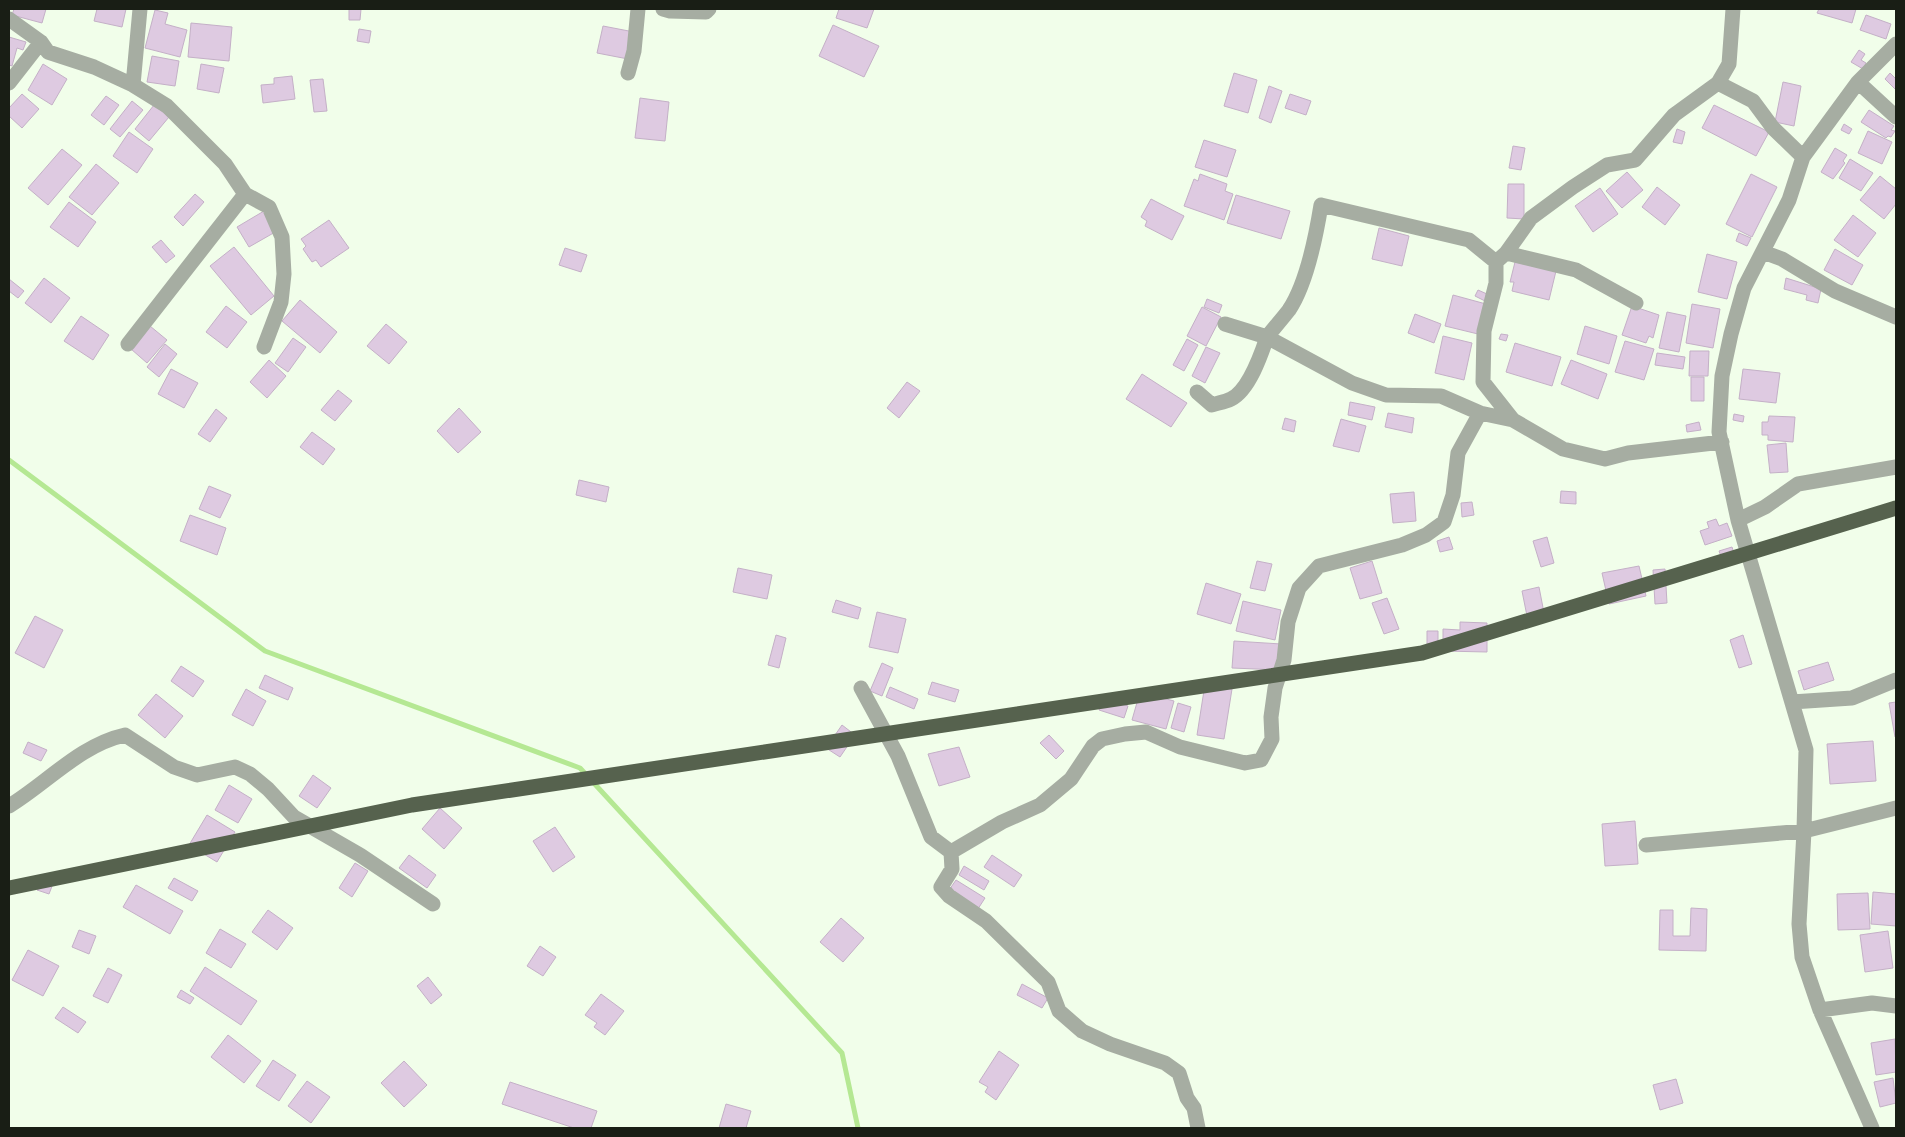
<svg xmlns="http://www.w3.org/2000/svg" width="1905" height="1137" viewBox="0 0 1905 1137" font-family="Montserrat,sans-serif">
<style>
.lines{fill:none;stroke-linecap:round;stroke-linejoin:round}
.stream{stroke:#b5e893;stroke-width:5}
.building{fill:#decae1;stroke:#c4b0c7}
.minor{stroke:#a6ada2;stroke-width:15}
.trunk{stroke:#56624e;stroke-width:15}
</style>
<rect width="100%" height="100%" fill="#f1feea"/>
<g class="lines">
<!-- stream -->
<path class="stream" d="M9 460 265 651 580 768 842 1053 858 1128"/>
</g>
<!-- building -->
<path class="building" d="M14 9H46L42 23 12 15Z
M97 9H126L122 27 94 21Z
M349 9H361L360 20H349Z
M839 9H874L867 28 836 18Z
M1819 9H1856L1852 23 1817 13Z
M155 10 168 13 165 24 187 30 180 57 145 48Z
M1866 15 1891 24 1886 39 1860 30Z
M191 23 232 27 229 61 188 57Z
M833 25 879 46 864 77 819 56Z
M603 26 634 32 628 59 597 53Z
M359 29 371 31 369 43 357 41Z
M9 37 26 42 23 50 17 48 12 66 9 65Z
M1859 50 1865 54 1861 60 1866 63 1863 69 1851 62Z
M152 56 179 61 175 86 147 82Z
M43 64 67 79 52 105 28 90Z
M201 64 224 68 219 93 197 89Z
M1234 73 1257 80 1248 113 1224 106Z
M1890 73 1896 79V90L1885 79Z
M292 76 295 99 263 103 261 85 274 84V78Z
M323 79 327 111 314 112 310 80Z
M1783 82 1801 86 1794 126 1775 122Z
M1269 86 1282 91 1271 123 1259 118Z
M22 94 39 109 22 128 9 116V108Z
M1290 94 1311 101 1306 115 1285 108Z
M106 96 119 105 104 125 91 115Z
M640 98 669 102 665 141 635 138Z
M132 101 143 110 120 137 110 129Z
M154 105 169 117 149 141 135 129Z
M1714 105 1769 132 1756 156 1702 128Z
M1869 110 1894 126 1891 130 1895 131 1891 137 1888 136 1886 138 1861 122Z
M1844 124 1852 129 1849 134 1841 130Z
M1677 129 1685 132 1682 144 1673 142Z
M1868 131 1892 142 1882 164 1858 153Z
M129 132 153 149 137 173 113 156Z
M1204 140 1236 150 1227 177 1195 167Z
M1513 146 1525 148 1521 170 1509 168Z
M1835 148 1847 155 1843 161 1845 163 1833 179 1821 172Z
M62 149 82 165 48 205 28 188Z
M1850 159 1873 173 1861 191 1839 178Z
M96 164 119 183 92 215 69 197Z
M1627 172 1643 190 1622 208 1606 191Z
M1200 174 1227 184 1225 191 1233 194 1224 220 1184 206 1194 179 1198 181Z
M1751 174 1777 187 1752 237 1726 224Z
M1880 176 1896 189V204L1884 219 1860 200Z
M1508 184H1524V219L1507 218Z
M1657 187 1680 205 1665 225 1642 207Z
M1600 188 1618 214 1593 232 1575 206Z
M195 194 204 202 183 226 174 217Z
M1236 195 1290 211 1281 239 1227 223Z
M1151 199 1184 216 1172 240 1145 226 1147 221 1141 217Z
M69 202 96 222 78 247 50 227Z
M264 211 277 231 249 247 237 227Z
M1853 215 1876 233 1858 257 1834 240Z
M329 220 349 248 321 267 316 260 312 262 303 249 306 246 301 239Z
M1379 228 1409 236 1402 266 1372 259Z
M1739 233 1751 238 1747 246 1736 241Z
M161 240 175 256 166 263 152 247Z
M234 247 274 296 251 315 210 266Z
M565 248 587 255 581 272 559 265Z
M1835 249 1863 265 1852 285 1824 270Z
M1707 254 1737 262 1727 299 1698 292Z
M1515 262 1556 271 1549 300 1512 291 1514 282H1510Z
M44 278 70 298 51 323 25 303Z
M1786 278 1821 289 1818 303 1806 300 1807 295 1784 289Z
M9 279 24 291 18 298 9 291Z
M1478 290 1487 294 1485 301 1475 296Z
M1453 295 1486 304 1478 334 1445 326Z
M1207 299 1222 305 1219 313 1204 307Z
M300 300 337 332 320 353 282 321Z
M1692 304 1720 309 1713 348 1686 343Z
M226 306 247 322 227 348 206 332Z
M1632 306 1659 315 1653 338 1649 336 1646 343 1622 335Z
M1202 307 1221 317 1206 346 1187 336Z
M1667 312 1686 316 1679 352 1659 348Z
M1415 314 1441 324 1434 343 1408 333Z
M81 316 109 335 93 360 64 341Z
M386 324 407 342 389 364 367 346Z
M150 326 167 340 147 363 131 349Z
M1585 326 1617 336 1609 364 1577 354Z
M1501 334 1508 335 1506 341 1499 339Z
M1443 336 1472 343 1464 380 1435 373Z
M293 338 306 347 288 372 275 363Z
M1187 339 1198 345 1184 371 1173 365Z
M1625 341 1654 349 1644 380 1615 372Z
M1515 343 1561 357 1552 386 1506 372Z
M165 344 177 354 159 377 147 367Z
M1206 347 1220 353 1205 383 1192 376Z
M1690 351H1709L1708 376H1689Z
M1657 353 1685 357 1683 369 1655 365Z
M269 360 286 376 267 398 250 382Z
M1571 360 1607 374 1598 399 1561 384Z
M171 369 198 383 184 408 158 394Z
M1743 369 1780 373 1776 403 1739 399Z
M1142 374 1187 403 1171 427 1126 399Z
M1691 377H1704V401H1691Z
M907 382 920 391 899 418 887 408Z
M338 390 352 401 335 421 321 410Z
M1350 402 1375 407 1372 420 1348 415Z
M459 408 481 432 458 453 437 431Z
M216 409 227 418 210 442 198 434Z
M1388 413 1414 418 1412 433 1385 427Z
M1734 414 1744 416 1743 422 1733 420Z
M1769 416 1795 417 1793 442 1768 440V435H1762V422H1768Z
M1285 418 1296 421 1294 432 1282 429Z
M1341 419 1366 426 1359 452 1333 446Z
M1699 422 1701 430 1687 432 1686 425Z
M312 432 335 449 323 465 300 447Z
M1786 443 1788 472 1770 473 1767 445Z
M579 480 609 487 606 502 576 495Z
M209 486 231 495 220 518 199 509Z
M1561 491 1576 492V504L1560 503Z
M1414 492 1416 521 1393 523 1390 494Z
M1472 502 1474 515 1462 517 1461 503Z
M190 515 226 528 217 555 180 541Z
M1716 519 1719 526 1727 523 1732 536 1705 545 1700 531 1709 528 1707 522Z
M1449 537 1453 549 1440 552 1437 541Z
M1547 537 1554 563 1541 567 1533 541Z
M1732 547 1735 556 1722 559 1719 551Z
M1257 561 1272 564 1265 591 1250 588Z
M1372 561 1382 593 1360 599 1350 568Z
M1639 566 1646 596 1609 604 1602 573Z
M738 568 772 575 767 599 733 592Z
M1665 569 1667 603 1655 604 1653 570Z
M1206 583 1241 594 1231 624 1197 614Z
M1539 587 1545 618 1528 621 1522 591Z
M1387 598 1399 629 1384 634 1372 603Z
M836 600 861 608 858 619 832 612Z
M1243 601 1281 610 1275 640 1236 631Z
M877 612 906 619 898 653 869 647Z
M35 616 63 630 44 668 15 653Z
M1460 622 1487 623V652L1443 651V629L1460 630Z
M1427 631H1438V648H1427Z
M776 635 786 638 779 668 768 665Z
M1743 635 1752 664 1739 668 1730 640Z
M1234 641 1281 644 1280 670 1232 668Z
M1828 662 1834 680 1804 690 1798 671Z
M882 663 893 668 882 696 870 691Z
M181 666 204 681 193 697 171 681Z
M265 675 293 688 288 700 259 688Z
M932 682 959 690 955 702 928 694Z
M1205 684 1232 689 1224 739 1197 735Z
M890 687 918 699 914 709 886 697Z
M246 689 266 701 253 726 232 715Z
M1140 692 1174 701 1166 729 1132 720Z
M156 694 183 716 165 738 138 715Z
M1103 698 1128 706 1124 718 1099 710Z
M1896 702V737H1895L1889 703Z
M1178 703 1191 707 1184 732 1171 728Z
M842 725 855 735 840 757 826 748Z
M1049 735 1064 751 1056 759 1040 743Z
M1873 741 1876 781 1830 784 1827 744Z
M28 742 47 750 41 761 23 753Z
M959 747 970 777 939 786 928 754Z
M313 775 331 788 317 808 299 796Z
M229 785 252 799 238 823 215 810Z
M440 808 462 828 444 849 422 829Z
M207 815 235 832 217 862 189 845Z
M1635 821 1638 864 1605 866 1602 824Z
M555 827 575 857 553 872 533 841Z
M409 855 436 875 427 888 399 868Z
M992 855 1022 875 1014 887 984 867Z
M355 863 368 871 352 897 339 888Z
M964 866 989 881 984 890 959 875Z
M174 878 198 891 192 901 168 888Z
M956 880 985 898 976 912 947 893Z
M54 881 49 894 37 890Z
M136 885 183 911 170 934 123 907Z
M1873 892 1896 894V926L1871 924Z
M1868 893 1870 929 1838 930 1837 894Z
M1691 908 1707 909 1706 951 1659 950 1660 910H1673V936H1690Z
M268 910 293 928 277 950 252 932Z
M841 918 864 938 843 962 820 942Z
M220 929 246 944 231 968 206 953Z
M79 930 96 936 89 954 72 947Z
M1888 931 1893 968 1865 972 1860 935Z
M540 946 556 957 543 976 527 966Z
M28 950 59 966 43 996 12 980Z
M205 967 257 1001 241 1025 190 991Z
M108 968 122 975 108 1003 93 996Z
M428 977 442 995 431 1004 417 986Z
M1022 984 1048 998 1042 1008 1017 995Z
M181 990 194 998 190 1004 177 997Z
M601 994 624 1011 605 1035 594 1027 597 1023 585 1015Z
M63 1007 86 1022 78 1033 55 1018Z
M228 1035 261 1061 244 1083 211 1057Z
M1895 1039 1896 1072 1876 1075 1871 1043Z
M999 1051 1019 1065 996 1100 985 1092 988 1087 979 1082Z
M273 1060 296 1075 279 1101 256 1086Z
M404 1061 427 1085 404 1107 381 1083Z
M1893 1078 1896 1103 1880 1107 1874 1082Z
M1676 1079 1683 1103 1660 1110 1653 1085Z
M307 1081 330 1097 311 1123 288 1106Z
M510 1082 597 1111 591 1128H574L502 1104Z
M726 1104 751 1111 746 1128H719Z"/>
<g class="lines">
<!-- minor -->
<path class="minor" d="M663 9 670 11 706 12 709 9
M1733 9 1729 64 1718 83 1753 101 1773 128 1803 157
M9 19 41 42
M628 73 634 51 638 9
M1858 82 1896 117
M9 83 41 42 48 52 94 67 133 85 167 106 225 164 245 194 269 207 282 237 284 274 281 302 264 347
M133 85 140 9
M1763 252 1782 259 1835 291 1896 317
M1506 253 1576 270 1636 303
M1496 262 1506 253 1531 218 1573 187 1607 165 1635 160 1674 115 1718 83
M128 344 245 194
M1197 392 1212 405C1218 403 1225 402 1231 399 1249 390 1261 355 1267 337L1225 324
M1480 413 1441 396 1386 395 1352 383 1267 337C1274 328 1282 319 1289 310 1307 283 1316 236 1321 205L1469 240 1496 262V283L1484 331 1483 382 1513 420
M1738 520 1765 507 1798 484 1896 467
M861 688 898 756 931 837 951 852
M1792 702 1852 698 1896 680
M9 806C47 783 80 745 125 735L174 767 197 775 235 767 250 774 268 789 294 817 360 855 433 904
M1646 845 1804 831 1896 808
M1820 1010 1872 1003 1896 1006
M1198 1128 1194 1108 1187 1098 1179 1073 1165 1063 1110 1044 1082 1031 1059 1011 1048 982 986 921 949 896 941 887 952 869 951 852 1002 822 1040 805 1071 779 1093 746 1102 739 1125 734 1146 732 1180 747 1245 763 1261 760 1272 739 1271 717 1275 688 1284 660 1288 622 1299 588 1319 566 1402 545 1426 535 1444 522 1453 495 1458 453 1480 413 1513 420 1563 449 1605 459 1628 453 1722 442
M1872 1128 1820 1010 1802 957 1799 924 1804 831 1806 750 1738 520 1719 432 1722 376 1731 334 1744 288 1789 200 1803 157 1858 82 1896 44"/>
<!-- trunk -->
<path class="trunk" d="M9 888 412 805 1422 653 1896 508"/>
</g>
<!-- border -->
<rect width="1905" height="1137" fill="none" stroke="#191e15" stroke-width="20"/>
</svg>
